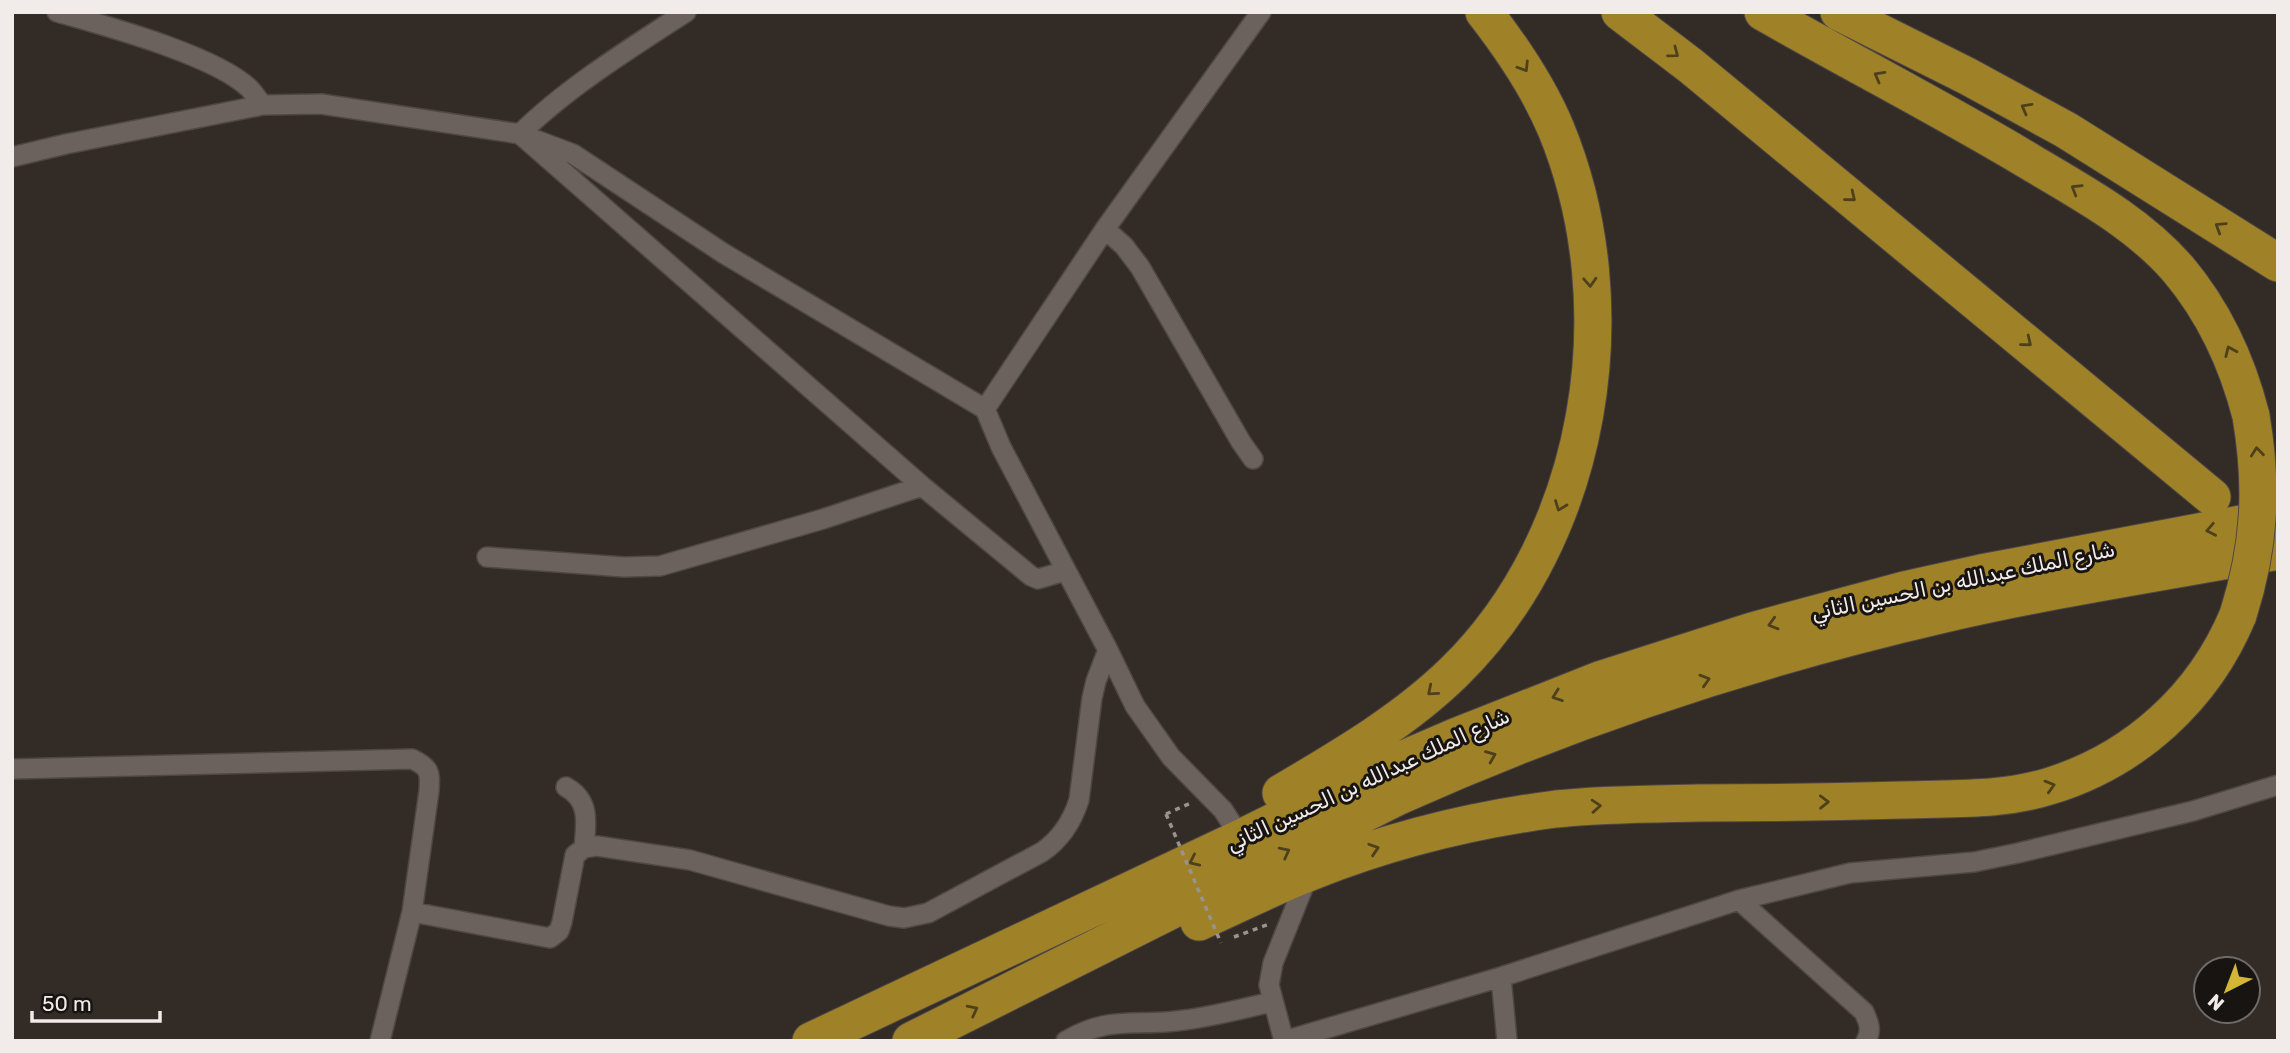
<svg xmlns="http://www.w3.org/2000/svg" width="2290" height="1053" viewBox="0 0 2290 1053" font-family="Rubik,Cairo,sans-serif">
<style>
.lines{fill:none;stroke-linecap:round;stroke-linejoin:round}
.street-casing{stroke:#4e4743;stroke-width:22}
.highway-casing{stroke:#4e4743;stroke-width:39}
.path{stroke:#99938f;stroke-width:3.5;stroke-dasharray:5 5;stroke-linecap:butt}
.street{stroke:#6b625d;stroke-width:19}
.highway{stroke:#9f8228;stroke-width:37}
.highway-bridge-casing{stroke:#4e4743;stroke-width:39;stroke-linecap:butt}
.path-bridge{stroke:#99938f;stroke-width:3.5;stroke-dasharray:5 5;stroke-linecap:butt}
.highway-bridge{stroke:#9f8228;stroke-width:37}
.oneway{stroke:#4d401b}
.labels{text-anchor:middle;stroke-width:6;stroke-linejoin:round;paint-order:stroke}
.street-label{font-size:21px;fill:#f1ece9;stroke:#171412}
</style>
<rect width="100%" height="100%" fill="#322b26"/>
<g class="lines">
<defs>
<path id="street" d="M57 12C106 26 214 55 249 88 254 93 258 100 263 105
M12 157 66 144 263 105 321 104 520 134 573 154 723 253 985 409 1001 447 1108 650 1135 706 1171 757 1223 810 1241 838
M1105 229 1124 246 1140 267 1241 442 1253 459
M985 409 1105 229 1261 12
M922 486 1031 576 1038 579 1065 571
M487 557 624 567 660 566 823 519 922 486 520 134C566 88 631 48 686 12
M12 769 412 759C431 768 430 773 429 791L412 912 380 1041
M566 787C591 801 586 824 584 848
M1739 900 1864 1012C1869 1023 1872 1030 1866 1041
M412 912 550 938 559 931 562 922 575 855 584 848 597 846 690 860 889 916 904 918 928 913 1042 852C1061 839 1072 822 1079 800L1092 698 1096 681 1108 650
M1501 977 1507 1041
M1066 1041C1108 1016 1132 1026 1176 1021 1208 1018 1240 1009 1272 1002
M1284 1041 1501 977 1739 900 1850 873 1974 862 2018 853 2193 811 2278 785
M1284 1041 1269 985 1273 963 1309 873"/>
<path id="highway" d="M1620 12 1691 66 2212 497
M1763 12C1852 63 1944 110 2032 163 2084 194 2138 223 2178 269 2215 313 2237 361 2251 416
M1839 12 1967 76 2066 130 2278 263
M1281 793C1340 758 1404 721 1454 672 1593 536 1629 306 1556 129 1538 86 1512 48 1484 12
M1199 922C1237 905 1274 886 1313 871 1391 840 1472 820 1556 809 1603 804 1651 804 1698 803 1767 803 1835 802 1903 800 1952 798 2003 801 2050 786 2135 760 2204 697 2238 615
M811 1041 1241 838 1383 768 1455 737 1602 679 1752 631 1904 590 1981 573 2278 517
M911 1041 1399 796C1573 718 1755 658 1940 615 2051 589 2165 572 2278 551"/>
</defs>
<!-- street casing -->
<use href="#street" class="street-casing"/>
<!-- highway casing -->
<use href="#highway" class="highway-casing"/>
<!-- path -->
<path class="path" d="M1166 814 1191 803
M1234 937 1269 924"/>
<!-- street -->
<use href="#street" class="street"/>
<!-- highway -->
<use href="#highway" class="highway"/>
<defs>
<path id="highway-bridge" d="M2238 615C2260 546 2263 487 2251 416"/>
</defs>
<!-- highway-bridge casing -->
<use href="#highway-bridge" class="highway-bridge-casing"/>
<!-- path-bridge -->
<path class="path-bridge" d="M1166 814 1221 943"/>
<!-- highway-bridge -->
<use href="#highway-bridge" class="highway-bridge"/>
</g>
<!-- one-way arrows -->
<defs><path id="oneway-chevron" d="M-2-3.5L2.5 0L-2 3.5" fill="none" stroke-width="1.6" stroke-linecap="round" stroke-linejoin="round" transform="scale(1.75)"/></defs>
<g class="oneway">
<use href="#oneway-chevron" transform="translate(1674 53) rotate(37)"/>
<use href="#oneway-chevron" transform="translate(1524 67) rotate(58)"/>
<use href="#oneway-chevron" transform="translate(1879 76) rotate(-151)"/>
<use href="#oneway-chevron" transform="translate(2026 108) rotate(-151)"/>
<use href="#oneway-chevron" transform="translate(2076 189) rotate(-149)"/>
<use href="#oneway-chevron" transform="translate(1851 197) rotate(39)"/>
<use href="#oneway-chevron" transform="translate(2220 227) rotate(-148)"/>
<use href="#oneway-chevron" transform="translate(1590 282) rotate(87)"/>
<use href="#oneway-chevron" transform="translate(2027 342) rotate(39)"/>
<use href="#oneway-chevron" transform="translate(2230 351) rotate(-114)"/>
<use href="#oneway-chevron" transform="translate(2257 452) rotate(-96)"/>
<use href="#oneway-chevron" transform="translate(1560 506) rotate(111)"/>
<use href="#oneway-chevron" transform="translate(2211 530) rotate(169)"/>
<use href="#oneway-chevron" transform="translate(1773 624) rotate(164)"/>
<use href="#oneway-chevron" transform="translate(1705 680) rotate(-17)"/>
<use href="#oneway-chevron" transform="translate(1432 691) rotate(140)"/>
<use href="#oneway-chevron" transform="translate(1557 696) rotate(160)"/>
<use href="#oneway-chevron" transform="translate(1491 756) rotate(-22)"/>
<use href="#oneway-chevron" transform="translate(2050 786) rotate(-16)"/>
<use href="#oneway-chevron" transform="translate(1824 802) rotate(-1)"/>
<use href="#oneway-chevron" transform="translate(1596 806) rotate(-4)"/>
<use href="#oneway-chevron" transform="translate(1374 849) rotate(-18)"/>
<use href="#oneway-chevron" transform="translate(1285 852) rotate(-27)"/>
<use href="#oneway-chevron" transform="translate(1194 861) rotate(155)"/>
<use href="#oneway-chevron" transform="translate(973 1010) rotate(-27)"/>
</g>
<g class="labels">
<!-- street labels -->
<g class="street-label">
<text transform="translate(1963 581) rotate(-12)" y="7">شارع الملك عبدالله بن الحسين الثاني</text>
<text transform="translate(1368 780) rotate(-25)" y="7">شارع الملك عبدالله بن الحسين الثاني</text>
</g>
</g>
<!-- border -->
<rect width="2290" height="1053" fill="none" stroke="#f1ece9" stroke-width="28"/>
<!-- north arrow -->
<g transform="translate(2227 990) rotate(222)"><circle r="33" fill="#171412" stroke="#6e6a68" stroke-width="2"/>
<path d="M0-5L12 26L0 18L-12 26Z" fill="#d3b635"/>
<text y="-10" font-size="19" font-weight="bold" text-anchor="middle" fill="#f1ece9">N</text>
</g>
<!-- scale -->
<path d="M32 1011v10h128v-10" fill="none" stroke="#f1ece9" stroke-width="3.5"/>
<text x="42" y="1011" font-size="21" fill="#f1ece9" stroke="#171412" stroke-width="5" paint-order="stroke">50 m</text>
</svg>
